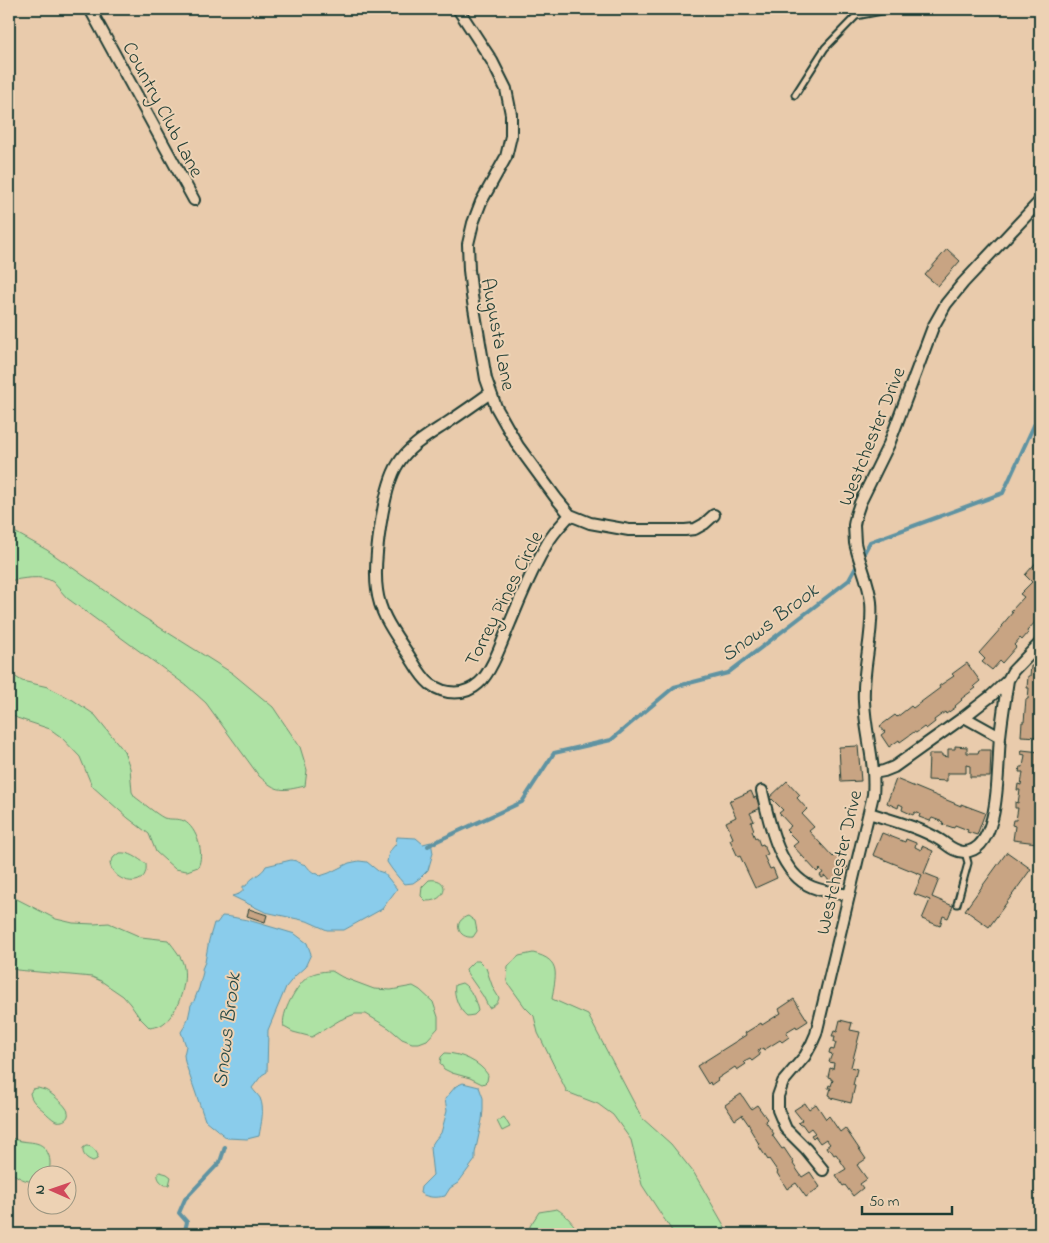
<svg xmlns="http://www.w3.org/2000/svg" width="1049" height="1243" viewBox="0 0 1049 1243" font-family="'Indie Flower',sans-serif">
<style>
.green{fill:#aee2a4;stroke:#66906c}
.water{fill:#8acceb;stroke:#5f93a2}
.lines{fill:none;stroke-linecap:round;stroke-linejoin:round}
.stream{stroke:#5f93a2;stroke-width:4}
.building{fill:#c8a483;stroke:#1f3d34}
.service-casing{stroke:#1f3d34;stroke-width:9}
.minor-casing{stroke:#1f3d34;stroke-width:14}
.service{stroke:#edd2b4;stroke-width:5}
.minor{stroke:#edd2b4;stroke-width:10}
.labels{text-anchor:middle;stroke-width:4;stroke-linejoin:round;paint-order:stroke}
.street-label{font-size:20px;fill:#1f3d34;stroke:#edd2b4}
.water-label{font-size:21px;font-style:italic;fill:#2a4b46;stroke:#edd2b4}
</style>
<rect width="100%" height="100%" fill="#e9cbac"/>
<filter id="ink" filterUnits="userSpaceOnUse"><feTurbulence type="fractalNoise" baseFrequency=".02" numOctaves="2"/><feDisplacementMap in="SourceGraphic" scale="10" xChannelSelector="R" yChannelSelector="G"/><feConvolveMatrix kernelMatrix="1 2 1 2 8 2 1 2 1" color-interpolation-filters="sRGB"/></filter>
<g filter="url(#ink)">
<!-- green -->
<path class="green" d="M9 529 47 550 140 615 232 673 273 707 300 747 307 770 305 786C282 791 278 793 259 776L206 703 187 686 67 598C62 593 58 587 53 582 43 574 20 579 9 581Z
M9 673 22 681 48 687 73 700 95 715 124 751 130 768 132 792 135 797C142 802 156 814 164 818 171 820 178 818 184 821 197 828 205 854 198 867L187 871 175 869 156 852 149 834 128 818 92 786 80 757 61 737 50 729 17 718 9 713Z
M119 853C131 852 137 858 146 864 149 891 112 883 110 863L114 857Z
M429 880C451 877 448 902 426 901L421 896 422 887Z
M9 895 56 919 73 923 94 924 109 923 141 937 168 940C174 948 183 958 184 968 187 985 177 1016 161 1025 158 1027 153 1027 150 1028L139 1017 130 1004 123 996 101 981 92 977 17 970 9 966Z
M468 916 475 921 477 931 473 937C458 939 452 921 468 916Z
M533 953C563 960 555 976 552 999L588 1015 642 1118 671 1144 694 1173 729 1234H674L642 1185 631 1140 613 1115 598 1104 567 1092 538 1033 534 1016 525 1007 507 982 508 966 519 956Z
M474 961H479L486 968 493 988 499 998C498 1003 494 1006 489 1008L483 996 467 973 466 969Z
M332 971 342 977 374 989 391 990 413 986 420 990 433 1002 438 1017V1028L427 1040 419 1043H412L402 1039 389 1028 366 1014H355L340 1020 312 1037 293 1032 284 1027C280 1014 297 984 309 976 315 972 325 971 332 971Z
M462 983C471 988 476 1001 478 1011L474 1015 467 1016C459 1010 453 995 455 985Z
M445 1053C460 1053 480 1062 488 1075L487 1081 485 1083 482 1084 470 1078 452 1073 444 1069 440 1063 441 1057Z
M38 1088C40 1089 43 1089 45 1090 50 1092 63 1103 66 1108 72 1116 65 1123 56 1121 52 1119 47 1114 44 1111 38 1106 31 1101 30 1093L33 1089Z
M504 1117 510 1127 502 1131 497 1121Z
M9 1136C23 1147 42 1135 49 1156 51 1163 50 1170 47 1175L38 1176 37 1181C26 1183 18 1177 9 1171Z
M86 1146C93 1146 95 1150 98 1155L97 1159 93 1161C87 1159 82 1155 83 1148Z
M160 1172 167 1174 171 1177 169 1185H165C160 1182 157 1178 158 1173Z
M557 1209C567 1215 574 1225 580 1234H530V1226L539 1212Z"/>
<!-- water -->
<path class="water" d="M397 837 416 838 423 844 431 842 433 853 428 870 420 878 413 883 404 884C398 877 392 870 387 862L389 852 396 844Z
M291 860C297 860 300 864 306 865 309 869 312 873 318 874L320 876 329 873 349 863 359 861 367 862 378 871 384 873 397 889 382 909 344 930H327L307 921 265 912 232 896 239 894 243 891V886H246C250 877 262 875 266 866Z
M222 916C231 916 239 919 248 920L295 934 307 943 311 954 305 967 295 976 286 987 268 1030 267 1072 262 1075 252 1088C254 1091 258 1095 260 1098 265 1109 261 1124 259 1136L247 1139 227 1138 205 1120 185 1062 184 1055 186 1046 181 1032 186 1024V1020L188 1019 191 1005 194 1001 199 988 203 972 202 969 205 962 209 940 214 923H217Z
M463 1083 479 1087 483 1098V1110L482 1120 475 1153V1160L458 1183 450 1188 445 1196C436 1198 428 1198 420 1193L421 1187 433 1175 430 1148 435 1140 441 1133 447 1111 445 1099 456 1086Z"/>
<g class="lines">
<!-- stream -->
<path class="stream" d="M428 846 435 842 522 802 554 753 611 740 674 687 728 673 849 580 870 542 1003 493 1035 423 1037 339 1040 336
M184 1234 187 1222 179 1213 185 1199 220 1162 225 1147"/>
</g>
<!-- building -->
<path class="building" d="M947 249 960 261 938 286 925 275Z
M1040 558V613L1035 619 1037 620 1027 631 1028 633 1022 640 1020 638 1014 645 1016 647 1002 663 1000 661 992 670 982 662 985 659 979 653 1003 626 1002 625 1013 612 1011 611 1024 597 1020 594 1032 582 1025 575Z
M967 663 980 681 974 686 976 688 961 699 962 700 955 706 956 707 946 714 945 712 934 720 935 722 926 729 924 727 916 733 914 732 900 742 899 740 889 747 881 735 885 732 880 726 895 715 897 717 911 706 913 708 940 688 939 686 954 676 952 674Z
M1031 666H1040V737L1021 736 1022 722H1024L1026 699H1028L1029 688H1027L1028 676H1030Z
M858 746 861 781 841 782 839 747Z
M955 746 967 747V753H978L979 750H991L990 777H970V766L966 765V773H947V781L928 780 929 754H942V756L948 757V749H955Z
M1022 750 1040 752V818L1037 843 1013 840 1015 826 1012 825 1013 820H1016L1018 808H1015V802L1018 803 1020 790H1017L1018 784 1021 785 1023 772H1019L1020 767H1023L1025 755 1021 754Z
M896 779 961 806V804L985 813 977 835 967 832 968 830 955 825 954 828 942 824 943 822 932 818 930 821 919 817 920 814 915 812 913 815 902 810 903 806 899 804 898 808 887 803Z
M787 781 800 795 797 798 807 809 802 814 814 827 809 831 833 857 836 854 848 867 831 883 825 876 822 878 820 875 823 873 820 869 817 872 793 846 798 842 786 830 791 826 779 813 783 810 772 799 770 801 768 799Z
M751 791 754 798 756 797 761 808 750 813 754 821 751 822 754 830 752 831 755 838 757 837 760 845 763 844 768 854 764 856 770 869 773 868 777 878 755 888 740 856 738 857 730 840 733 838 726 822 736 817 729 801Z
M882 833 905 842 906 839 916 843 915 847 921 850 922 846 933 851 924 873 939 879 932 897 953 906 948 918 943 916 940 926 922 919 930 900 914 894 922 875 873 855Z
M1007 852 1031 869 989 927 965 910Z
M249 909 267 915 265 922 247 916Z
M794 999 808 1021 797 1028 796 1026 786 1032 789 1037 782 1042 780 1040 764 1050 763 1048 758 1051 760 1055 752 1061 750 1059 744 1062 746 1064 737 1070 735 1067 717 1079 718 1080 711 1085 710 1082 708 1084 697 1066 746 1035 745 1033 761 1023 762 1025 781 1013 779 1009Z
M840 1020 852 1023 850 1030 860 1032 851 1067 857 1069 853 1085 855 1086 851 1103 831 1098V1096L829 1095 831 1088H828L829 1085 831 1086 833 1080H831V1078L828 1077 830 1068 833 1069 834 1063 829 1062 832 1054 829 1053 830 1049 834 1050 836 1042H834L835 1036H832L834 1031 837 1032Z
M741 1094 751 1109 757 1105 767 1119 765 1121 774 1134 772 1135 782 1149 784 1148 794 1163 793 1164 802 1177 810 1172 820 1187 806 1197 796 1183 787 1189 777 1173 778 1172 769 1159 768 1160 758 1145 759 1144 750 1129 751 1128 742 1115 735 1120 725 1105Z
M805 1103 809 1109 816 1104 826 1119 829 1116 840 1132 845 1128 866 1159 857 1165 867 1179 860 1184 863 1188 853 1196 845 1185 843 1186 836 1175 846 1169 836 1154 834 1155 830 1149 828 1150 826 1147 830 1144 826 1139 820 1143 815 1136 813 1138 811 1135 815 1133 811 1128 807 1131 802 1124 800 1125 798 1123 802 1120 794 1110Z"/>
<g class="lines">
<defs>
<path id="service" d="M795 95 825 48 856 16 892 9
M957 904 968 863 965 852"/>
<path id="minor" d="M90 9 194 200
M458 9 492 61 506 89 511 114V136L506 157 481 202 473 223 468 244 469 270 472 296 486 379 496 407 518 446 556 498 570 515 590 523 629 530H685L695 529 704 524 714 515
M490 393C475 404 459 415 444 425 427 436 408 447 398 464 383 487 373 563 377 590 380 614 393 631 406 651 413 661 420 676 430 684 445 695 465 696 479 683 492 672 503 639 510 623 521 597 532 569 547 544 553 533 562 524 570 515
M964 717 1000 737
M874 773 884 771 894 767 964 717 991 696 1008 680 1013 671 1040 643
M762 791C769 822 779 874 812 887 824 892 837 893 849 895
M869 813C893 821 919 827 940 840 948 845 954 852 964 852 1002 851 997 763 1000 737 1002 718 1005 699 1008 680
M823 1170 806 1149 786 1129 778 1110V1096L783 1082 805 1056 812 1043 816 1034 873 795C876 763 865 733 864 701 862 667 874 635 871 602 869 582 859 562 855 543L854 525 856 515 860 503 889 444 933 327 946 304 963 283 1040 201"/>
</defs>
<!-- service casing -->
<use href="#service" class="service-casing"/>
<!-- minor casing -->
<use href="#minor" class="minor-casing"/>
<!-- service -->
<use href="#service" class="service"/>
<!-- minor -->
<use href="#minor" class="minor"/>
</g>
</g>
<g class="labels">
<!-- street labels -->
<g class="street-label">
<text transform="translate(164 109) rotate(62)" y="7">Country Club Lane</text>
<text transform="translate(499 334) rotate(79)" y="7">Augusta Lane</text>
<text transform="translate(871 436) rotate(-68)" y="7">Westchester Drive</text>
<text transform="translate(503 598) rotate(-63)" y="7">Torrey Pines Circle</text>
<text transform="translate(838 862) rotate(-77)" y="7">Westchester Drive</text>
</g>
<!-- water labels -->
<g class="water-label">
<text transform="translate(769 622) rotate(-37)" y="7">Snows Brook</text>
<text transform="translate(226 1030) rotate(-83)" y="7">Snows Brook</text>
</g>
</g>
<!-- margin -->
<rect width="1049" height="1243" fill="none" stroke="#edd2b4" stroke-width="30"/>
<rect x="15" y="15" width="1019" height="1213" fill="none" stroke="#1f3d34" stroke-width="2" filter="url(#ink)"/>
<!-- north arrow -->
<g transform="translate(52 1190) rotate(272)"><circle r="24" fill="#edd2b4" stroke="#9b9681"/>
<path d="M0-4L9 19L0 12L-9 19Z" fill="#d1495b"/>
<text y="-8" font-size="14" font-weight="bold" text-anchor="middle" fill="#1f3d34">N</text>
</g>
<!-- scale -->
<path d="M862 1206v8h90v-8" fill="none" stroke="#1f3d34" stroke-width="2.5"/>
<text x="869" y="1206" font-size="15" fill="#1f3d34" stroke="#edd2b4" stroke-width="4" paint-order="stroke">50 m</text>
</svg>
